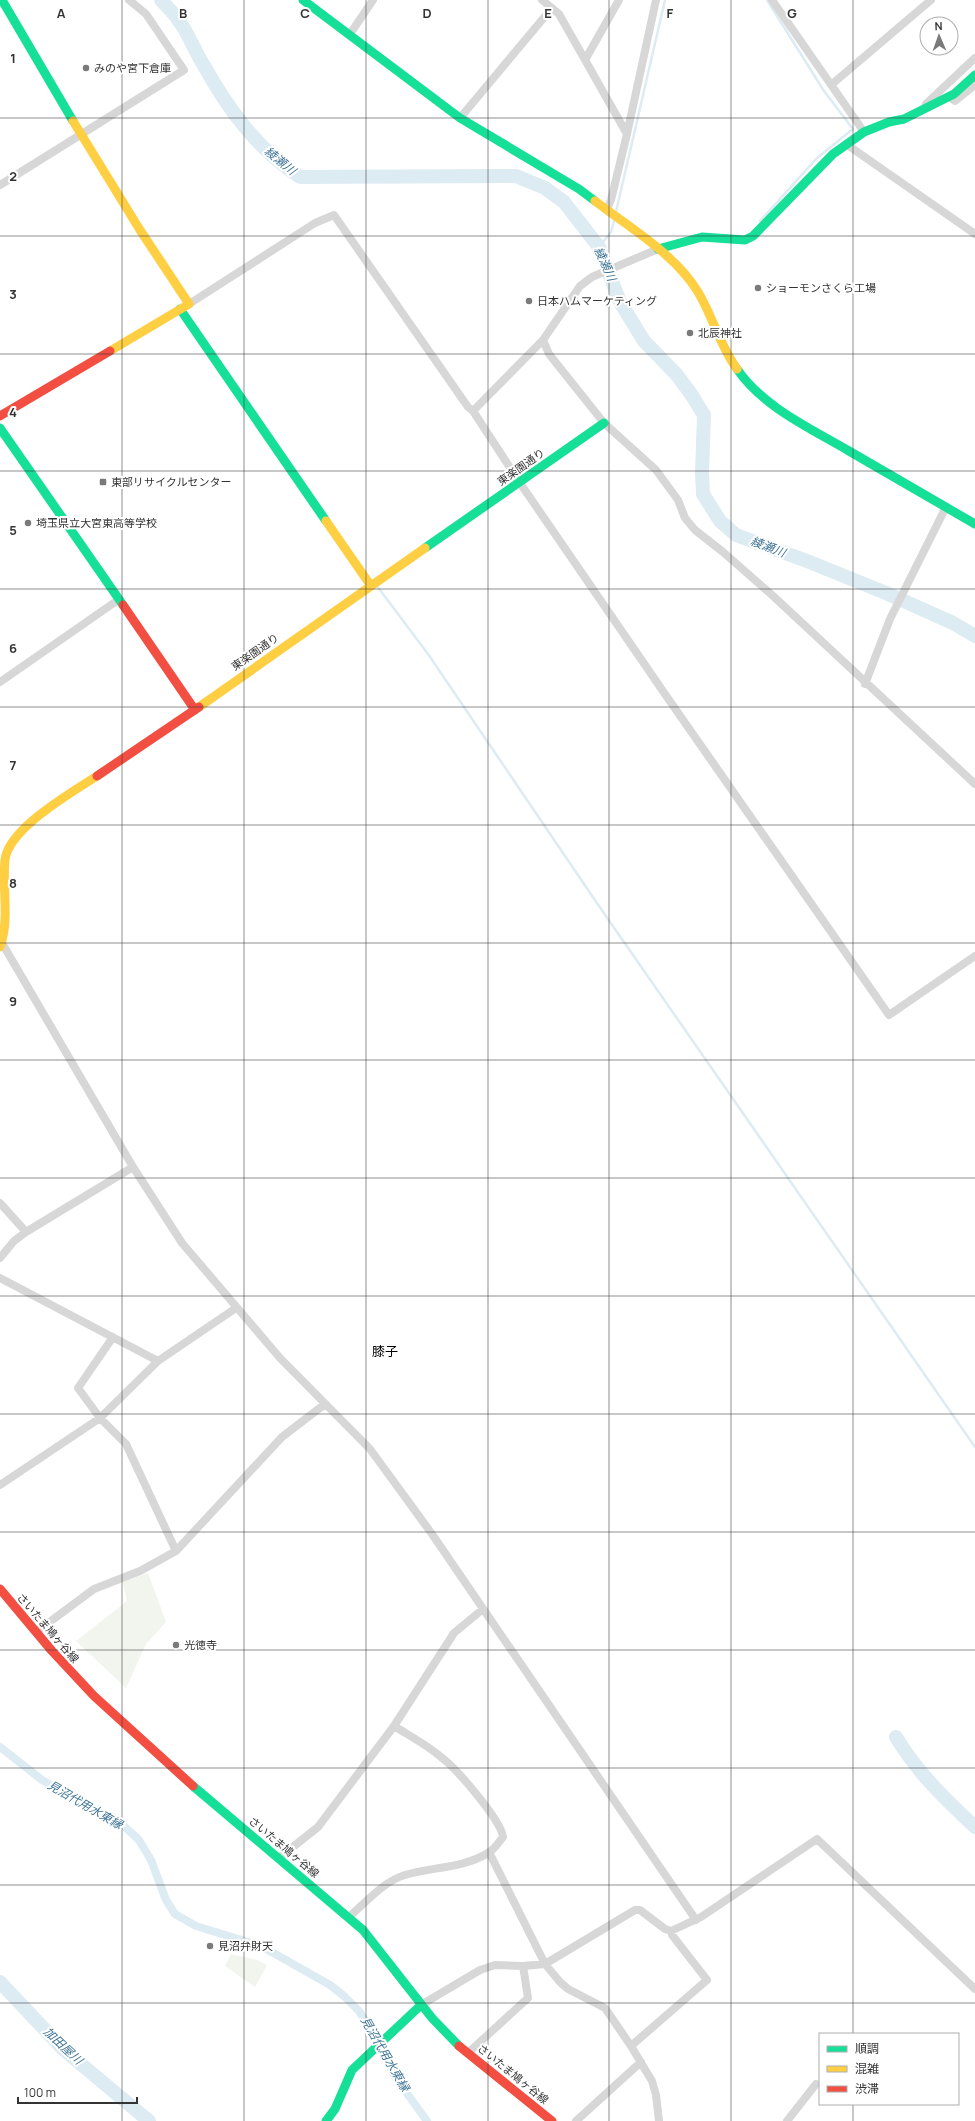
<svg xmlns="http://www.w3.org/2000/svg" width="975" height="2121" viewBox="0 0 975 2121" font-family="Manrope,'Noto Sans JP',sans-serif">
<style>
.green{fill:#f1f5ed}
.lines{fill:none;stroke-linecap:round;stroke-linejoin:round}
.stream{stroke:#ddebf3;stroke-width:2.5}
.canal{stroke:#ddebf3;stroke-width:8}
.river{stroke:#ddebf3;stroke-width:14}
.street{stroke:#d7d7d7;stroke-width:8}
.fast{stroke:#16e098;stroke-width:9}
.slow{stroke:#ffcf43;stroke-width:9}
.jam{stroke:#f24e42;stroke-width:9}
.grid{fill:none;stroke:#333;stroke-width:1;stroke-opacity:0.55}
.poi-dot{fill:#7a7a7a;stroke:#fff;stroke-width:1.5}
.labels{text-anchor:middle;stroke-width:4;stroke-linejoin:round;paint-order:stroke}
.poi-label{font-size:11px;fill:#333;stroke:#fff;text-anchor:start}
.street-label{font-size:11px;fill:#333;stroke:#fff}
.water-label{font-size:12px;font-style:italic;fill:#3f7597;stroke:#fff}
.quarter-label{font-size:13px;fill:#000;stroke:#fff}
.grid-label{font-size:13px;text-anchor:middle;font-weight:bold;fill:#333;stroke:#fff;stroke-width:4;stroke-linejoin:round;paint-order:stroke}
</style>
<rect width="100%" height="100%" fill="#fff"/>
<!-- green -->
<path class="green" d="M148 1573 166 1622 146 1644 126 1688 76 1641 127 1601 123 1582Z
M231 1954 257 1960 267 1965 255 1987 225 1966Z"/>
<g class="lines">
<!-- stream -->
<path class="stream" d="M616 212 665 0
M760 221 817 158 853 129 824 91 767 0
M599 247 611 232 614 221
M377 586 428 654 601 909 975 1447"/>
<!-- canal -->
<path class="canal" d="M0 1747 42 1780 125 1827 139 1840 151 1860 166 1900 175 1914 196 1926 261 1946 330 1985 344 1996 359 2011 377 2038 395 2077 427 2121"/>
<!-- river -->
<path class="river" d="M161 0C167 7 174 13 179 21 189 34 194 50 203 64 228 109 257 149 300 177L516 176 545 188 564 202 599 247 620 302 644 341 677 375 691 394 704 415 702 472 703 494 720 521 736 535 807 561 886 593 953 623 975 636
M896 1737C917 1772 945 1799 975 1827
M0 1982 63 2049 149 2121"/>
<!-- street -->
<path class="street" d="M542 0 559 14 627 134 611 200 607 209
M772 0 864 132
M350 34 373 0
M585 60 619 0
M831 85 931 0
M949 97 955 101 975 85
M926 104 975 58
M460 118 552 8
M627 134 656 0
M846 144 975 234
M0 185 184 70 146 14 129 0
M658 249 592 277 580 286 543 340 549 354 604 423 656 470 678 500 685 518 695 530 723 552 772 595 975 784
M189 304 315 223 334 215 468 407 473 411 520 483 667 697 889 1015 975 956
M473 411 543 340
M0 682 118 600
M865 684 890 619 946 507
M2 943 133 1167 182 1243 280 1358 370 1449 432 1534 696 1920
M0 1203 26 1232
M0 1258 14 1241 26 1232 133 1167
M0 1278 158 1361
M113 1337 78 1388 100 1418 126 1444 176 1551
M0 1485 100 1418 158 1361 236 1308
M36 1632 94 1589 140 1571 176 1551 282 1437 325 1404
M489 1852 545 1964 560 1982 568 1989 605 2008 631 2046 652 2081 656 2095 659 2121
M279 1858 318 1827 394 1726 454 1633 483 1609
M349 1917C365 1903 384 1881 405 1875 432 1867 464 1868 488 1853 494 1850 499 1842 503 1837 501 1820 456 1768 441 1757 427 1745 410 1736 394 1726
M421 2005 480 1970 495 1965 523 1966 545 1964 635 1910H640L665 1929 671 1931 701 1917 817 1839 975 1989
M631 2046 707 1980 672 1935 671 1931
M468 2053 528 1998 523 1966
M576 2121 641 2062
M787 2121 816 2084"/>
<!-- fast -->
<path class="fast" d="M2 0 73 121
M303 0 460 118 579 189 595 201
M658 249 702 237 745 240 753 236 833 154 864 132 889 122 904 119 954 94 975 75
M180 309 326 521
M737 369C763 407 810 428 849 451 891 475 933 500 975 524
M0 428 123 605
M425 548 604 423
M193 1786 363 1930 432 2018 459 2046
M326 2121 335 2109 352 2070 421 2005"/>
<!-- slow -->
<path class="slow" d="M73 121 140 230 189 304 110 351
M595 201C630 228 675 254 698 292 713 317 720 346 737 369
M326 521 371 586
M199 707 425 548
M0 947C10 919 2 889 5 860 8 829 72 792 97 776"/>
<!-- jam -->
<path class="jam" d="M0 416 110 351
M123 605 195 710
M97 776 199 707
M0 1589 52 1651 94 1696 193 1786
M459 2046 552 2121"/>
</g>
<!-- grid -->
<path class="grid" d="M122 0V2121M244 0V2121M366 0V2121M488 0V2121M609 0V2121M731 0V2121M853 0V2034M0 118H975M0 236H975M0 354H975M0 471H975M0 589H975M0 707H975M0 825H975M0 943H975M0 1060H975M0 1178H975M0 1296H975M0 1414H975M0 1532H975M0 1650H975M0 1768H975M0 1885H975M0 2003H975M853 2104V2121"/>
<!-- markers -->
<g class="poi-dot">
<circle cx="86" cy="68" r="4"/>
<circle cx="758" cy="288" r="4"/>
<circle cx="529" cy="301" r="4"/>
<circle cx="690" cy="333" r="4"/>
<rect x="99" y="478" width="8" height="8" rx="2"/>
<circle cx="28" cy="523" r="4"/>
<circle cx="176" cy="1645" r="4"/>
<circle cx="210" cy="1946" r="4"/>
</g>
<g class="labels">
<!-- poi labels -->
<g class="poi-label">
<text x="94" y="72">みのや宮下倉庫</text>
<text x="766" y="292">ショーモンさくら工場</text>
<text x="537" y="305">日本ハムマーケティング</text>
<text x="698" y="337">北辰神社</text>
<text x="111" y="486">東部リサイクルセンター</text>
<text x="36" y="527">埼玉県立大宮東高等学校</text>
<text x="184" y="1649">光徳寺</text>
<text x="218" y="1950">見沼弁財天</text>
</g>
<!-- street labels -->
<g class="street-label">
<text transform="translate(521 467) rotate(-35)" y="4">東楽園通り</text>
<text transform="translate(255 652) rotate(-35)" y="4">東楽園通り</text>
<text transform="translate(48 1628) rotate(49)" y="4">さいたま鳩ヶ谷線</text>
<text transform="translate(284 1847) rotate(40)" y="4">さいたま鳩ヶ谷線</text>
<text transform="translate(513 2074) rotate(39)" y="4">さいたま鳩ヶ谷線</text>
</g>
<!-- water labels -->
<g class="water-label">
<text transform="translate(280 161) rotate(39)" y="4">綾瀬川</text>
<text transform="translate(605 264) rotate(66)" y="4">綾瀬川</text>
<text transform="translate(768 547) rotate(21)" y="4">綾瀬川</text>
<text transform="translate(85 1805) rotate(30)" y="4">見沼代用水東縁</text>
<text transform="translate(63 2046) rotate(43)" y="4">加田屋川</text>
<text transform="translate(385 2054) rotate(60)" y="4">見沼代用水東縁</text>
</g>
<!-- quarter labels -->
<g class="quarter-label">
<text x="385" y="1356">膝子</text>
</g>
</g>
<g class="grid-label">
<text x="61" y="18">A</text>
<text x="183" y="18">B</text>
<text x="305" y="18">C</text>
<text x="427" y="18">D</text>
<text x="548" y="18">E</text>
<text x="670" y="18">F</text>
<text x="792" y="18">G</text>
<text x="13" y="63">1</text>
<text x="13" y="181">2</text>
<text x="13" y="299">3</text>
<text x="13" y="417">4</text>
<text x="13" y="535">5</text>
<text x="13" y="653">6</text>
<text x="13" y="770">7</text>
<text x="13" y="888">8</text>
<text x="13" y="1006">9</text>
</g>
<!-- legend -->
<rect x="819" y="2033" width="140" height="72" fill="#ffffff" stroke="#adadad"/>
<rect x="827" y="2046" width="20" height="6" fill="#16e098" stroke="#adadad"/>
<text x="855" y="2053" font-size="12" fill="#333333">順調</text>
<rect x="827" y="2066" width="20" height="6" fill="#ffcf43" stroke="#adadad"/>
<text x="855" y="2073" font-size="12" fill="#333333">混雑</text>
<rect x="827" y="2086" width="20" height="6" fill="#f24e42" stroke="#adadad"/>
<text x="855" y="2093" font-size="12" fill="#333333">渋滞</text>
<!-- north arrow -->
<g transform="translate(939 36) rotate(358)"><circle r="19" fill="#ffffff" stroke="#adadad"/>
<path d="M0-3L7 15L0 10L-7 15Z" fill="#7a7a7a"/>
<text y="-6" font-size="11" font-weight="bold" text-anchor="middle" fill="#333333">N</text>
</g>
<!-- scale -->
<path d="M18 2097v6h119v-6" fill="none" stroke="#333333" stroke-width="2"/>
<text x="24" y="2097" font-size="12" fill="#333333" stroke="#ffffff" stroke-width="3" paint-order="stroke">100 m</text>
</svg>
